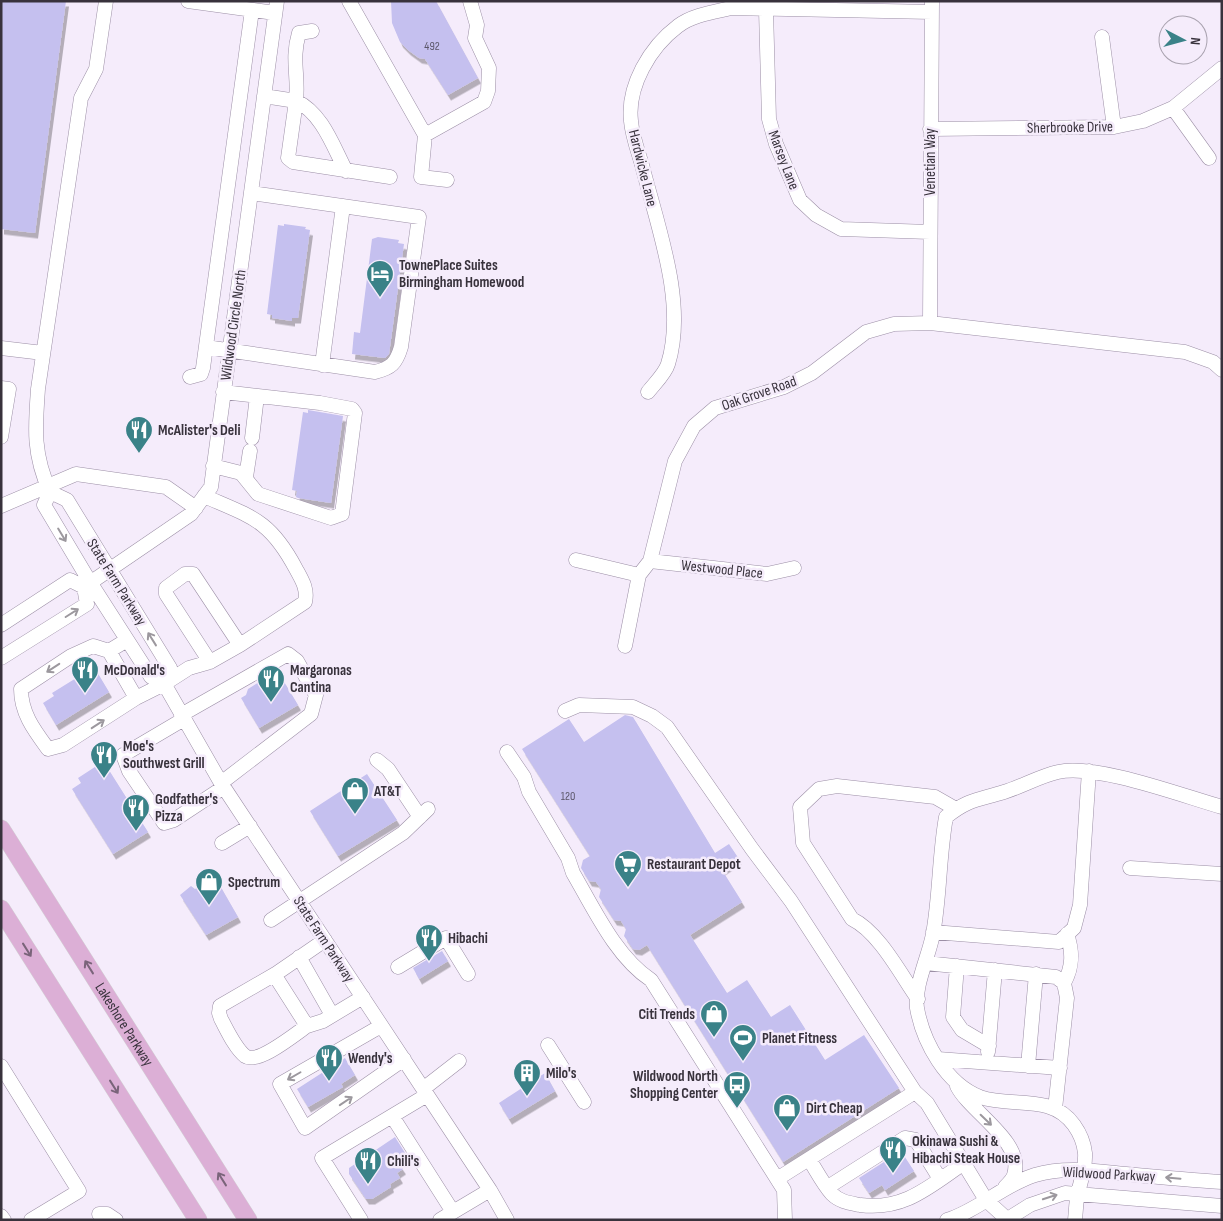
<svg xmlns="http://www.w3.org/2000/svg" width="1223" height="1221" viewBox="0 0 1223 1221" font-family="'Sofia Sans Condensed',sans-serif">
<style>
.building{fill:#c5c0ef;filter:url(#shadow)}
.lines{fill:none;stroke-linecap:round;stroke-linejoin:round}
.minor-casing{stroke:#9c8fa6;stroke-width:15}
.major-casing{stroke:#d3d2d4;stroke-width:19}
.minor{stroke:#fff;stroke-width:14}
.major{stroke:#dcafd6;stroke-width:18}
.oneway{stroke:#9c989e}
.oneway2{stroke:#7a647a}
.labels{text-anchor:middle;stroke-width:5;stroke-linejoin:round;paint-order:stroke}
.number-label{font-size:12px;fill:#5b5669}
.street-label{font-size:15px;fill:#38323c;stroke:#f5ecfb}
.poi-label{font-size:15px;font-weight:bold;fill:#38323c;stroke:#f5ecfb;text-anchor:start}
</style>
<defs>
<filter id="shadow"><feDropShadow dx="3" dy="5.5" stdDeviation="0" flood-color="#0004"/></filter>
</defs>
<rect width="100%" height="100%" fill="#f5ecfb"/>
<!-- building -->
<path class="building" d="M1 1H66L35 233 1 229Z
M391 1H436L478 78 448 95 425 59 419 58 408 50 400 42 392 23Z
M284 224 306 227 305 229 310 230 298 318H292V321L272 318V315L267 314 278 225 284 226Z
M378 237 399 240 398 243 404 244 389 354 385 358 352 354 354 332 360 333 372 239Z
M308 410 343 416 331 503 298 498 296 497 297 491 292 490 303 412 308 413Z
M94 667 109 692 56 725 43 703 54 696 52 693Z
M275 672 280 682 283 680 298 705 259 728 241 698 246 695 248 689Z
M625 715 633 717 715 853 729 844 739 859 722 870 742 902 690 935 727 993 747 980 771 1017 790 1005 825 1060 864 1035 899 1088 783 1162 647 945 639 950 633 949 624 936 626 929 621 921 614 920 599 897 601 889 596 882 589 881 581 868 583 860 590 856 522 749 569 719 584 742Z
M98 765 102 770 107 767 148 832 113 854 72 789 81 783 78 778Z
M367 774 397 820 338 856 310 811Z
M215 877 238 917 206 935 180 895 191 886 195 889Z
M442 951 448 961 419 979 413 968Z
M345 1058 355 1075 341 1084 343 1087 308 1107 297 1089Z
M545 1073 555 1091 509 1119 499 1103Z
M395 1137 405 1153 396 1159 403 1169 397 1173 400 1178 390 1184 391 1187 372 1199H366L349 1174V1168Z
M901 1151 914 1171 885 1190 882 1185 869 1193 859 1178Z"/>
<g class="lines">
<defs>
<path id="minor" d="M106 1 96 69 81 98 38 389C35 429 33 454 50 492L67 500 170 668 162 680
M188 1 275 13
M349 1 425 135 484 102 488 91 489 68 475 38 477 25 470 1
M766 10 769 119 776 144 800 200 816 215 841 229 930 232
M312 31 299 33C291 60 299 76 296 101 322 113 333 146 346 171
M1102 37 1114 127
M264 96 296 101 288 158 293 162 390 177
M1173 108 1209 158
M930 129 1114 127 1143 121 1173 108 1222 68
M425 135 421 177 447 180
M930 323 932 1
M206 347 375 372C391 368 396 364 401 347L419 217 251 193
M1 348 43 353
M322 365 343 206
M190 377 201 374 203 368 252 10
M1 388 9 389 1 437
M648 392C654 384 665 374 668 364 687 303 657 225 642 165 638 151 632 135 631 121 627 86 650 47 678 26 692 15 714 12 731 8L932 12
M252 438 257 396
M213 466 241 473 258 494 331 518 342 514 355 413 352 409 320 403 223 392
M246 477 250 451
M50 492 44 505 90 582 151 677 162 680 221 783 490 1190 507 1220
M1 506 76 474 166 487 196 508
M576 560 639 575
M650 561 767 574 794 568
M84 587 191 514 211 487 277 1
M1 625 70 580 84 587
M127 640 109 651 93 646 71 656 21 689C21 713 34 730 48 749L63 745 136 698 164 684 189 668 210 662 240 645 305 602C308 589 302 580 296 569 270 520 252 517 204 496
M625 646 639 575 650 561 675 461 694 426 715 408 784 387 812 373 866 332 894 324 930 323 1185 352 1213 362 1222 370
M109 651 136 698
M1 658 87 604 84 587
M210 662 166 594V588L185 574H193L240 645
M565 711 579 705 633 707 652 716 667 727 752 849 791 901 915 1092
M181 715 288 654 297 661 316 695 311 714 221 783
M184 719 123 755 129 771 164 823 174 820 224 787
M507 752 524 777 529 792 568 858 573 873C594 909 616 957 651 980L784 1190 785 1220
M377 760 388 769 420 817
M222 843 250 826
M1130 868 1222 874
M271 920 403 833 428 809
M933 932 1059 942 1074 928 1080 905 1089 771
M325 940 277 973V979L307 1026 323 1021 363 997
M299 957 332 1015
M926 963 1056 977 1064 983 1067 998 1055 1109
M957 966 953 1017 962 1030 989 1046
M398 967 446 938 468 974
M277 973 220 1006 219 1013 221 1019C227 1030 235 1048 245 1056 258 1065 295 1034 307 1026
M1064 983C1073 967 1073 952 1067 934
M918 999C901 975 879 932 852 919L803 843 800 807 819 789 837 786 935 797 956 809
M381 1026 280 1084 305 1128 404 1059
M548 1045 584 1102
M988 1052 995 970
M938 1059 1060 1068
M1 1066 79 1191 31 1220
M1028 1066 1036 974
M957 1086C970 1112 1025 1142 1014 1175 1013 1179 1008 1184 1005 1187
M423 1089 459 1061
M427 1095 392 1116 453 1212 490 1190
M809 1159C816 1170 823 1184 832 1194 840 1202 850 1203 860 1205 904 1211 930 1186 964 1163
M777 1179 915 1092 927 1103 986 1200 1008 1220
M828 1187 905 1138 916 1140 940 1179
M99 1214H107L116 1220
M1 1216 4 1220
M361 1220 322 1158 392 1116
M440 1220 453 1212
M947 1220C979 1210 1003 1185 1035 1175 1064 1166 1096 1171 1126 1174 1158 1177 1190 1180 1222 1182
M1006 1220 1030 1205 1065 1193 1222 1206
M1075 1220C1076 1211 1076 1202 1078 1193 1081 1180 1086 1167 1085 1153 1084 1143 1079 1132 1074 1125 1051 1093 1012 1108 980 1097 946 1084 923 1042 917 1008 914 986 929 956 933 934 940 896 939 856 946 817 968 799 978 800 1004 792 1023 786 1040 776 1058 772 1095 763 1183 796 1222 807"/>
<g id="major">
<path id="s1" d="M1 829 248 1220"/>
<path d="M1 909 198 1220"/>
</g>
</defs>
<!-- minor casing -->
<use href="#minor" class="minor-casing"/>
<!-- major casing -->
<use href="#major" class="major-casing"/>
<!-- minor -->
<use href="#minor" class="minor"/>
<!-- major -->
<use href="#major" class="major"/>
</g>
<!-- one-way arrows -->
<defs><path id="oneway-shaft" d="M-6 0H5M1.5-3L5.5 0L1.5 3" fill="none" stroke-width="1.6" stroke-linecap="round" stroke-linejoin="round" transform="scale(1.25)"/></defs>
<g class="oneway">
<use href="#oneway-shaft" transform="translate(62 535) rotate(59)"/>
<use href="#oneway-shaft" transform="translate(72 613) rotate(-32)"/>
<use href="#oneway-shaft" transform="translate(152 639) rotate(-122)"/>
<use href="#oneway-shaft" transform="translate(53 668) rotate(147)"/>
<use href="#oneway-shaft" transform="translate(98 724) rotate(-33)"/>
<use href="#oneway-shaft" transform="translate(294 1076) rotate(150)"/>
<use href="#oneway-shaft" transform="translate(346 1101) rotate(-34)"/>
<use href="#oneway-shaft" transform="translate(986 1120) rotate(44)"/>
<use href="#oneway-shaft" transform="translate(1173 1178) rotate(-175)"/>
<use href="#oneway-shaft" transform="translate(1050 1197) rotate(-18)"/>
</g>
<g class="oneway2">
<use href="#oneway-shaft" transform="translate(27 950) rotate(58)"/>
<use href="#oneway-shaft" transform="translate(89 967) rotate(-122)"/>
<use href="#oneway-shaft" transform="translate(114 1087) rotate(58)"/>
<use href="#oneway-shaft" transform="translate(222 1179) rotate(-122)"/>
</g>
<!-- icons -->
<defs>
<symbol id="hotel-pin" viewBox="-11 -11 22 30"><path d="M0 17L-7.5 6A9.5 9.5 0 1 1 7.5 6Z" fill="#3a8288" stroke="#f5ecfb"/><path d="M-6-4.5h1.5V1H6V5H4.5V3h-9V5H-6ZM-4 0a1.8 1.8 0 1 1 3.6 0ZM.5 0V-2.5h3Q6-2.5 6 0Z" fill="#fff"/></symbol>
<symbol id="restaurant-pin" viewBox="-11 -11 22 30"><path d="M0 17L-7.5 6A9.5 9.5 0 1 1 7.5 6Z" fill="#3a8288" stroke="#f5ecfb"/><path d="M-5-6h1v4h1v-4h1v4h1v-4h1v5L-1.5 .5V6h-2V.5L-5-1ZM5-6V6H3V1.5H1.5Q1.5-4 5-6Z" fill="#fff"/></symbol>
<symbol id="shop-pin" viewBox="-11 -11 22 30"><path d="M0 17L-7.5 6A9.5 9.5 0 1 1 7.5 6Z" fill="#3a8288" stroke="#f5ecfb"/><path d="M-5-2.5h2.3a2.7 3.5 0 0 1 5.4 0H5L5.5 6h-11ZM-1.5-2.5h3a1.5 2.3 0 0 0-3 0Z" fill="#fff"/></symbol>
<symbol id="supermarket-pin" viewBox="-11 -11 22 30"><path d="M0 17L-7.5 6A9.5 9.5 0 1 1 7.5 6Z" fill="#3a8288" stroke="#f5ecfb"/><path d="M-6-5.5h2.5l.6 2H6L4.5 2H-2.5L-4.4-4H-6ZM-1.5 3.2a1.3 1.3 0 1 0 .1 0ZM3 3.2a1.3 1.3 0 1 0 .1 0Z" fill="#fff"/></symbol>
<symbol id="stadium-pin" viewBox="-11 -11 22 30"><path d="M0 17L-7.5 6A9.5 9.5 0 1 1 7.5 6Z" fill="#3a8288" stroke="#f5ecfb"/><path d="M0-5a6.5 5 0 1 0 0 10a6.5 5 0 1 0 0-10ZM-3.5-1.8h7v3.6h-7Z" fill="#fff"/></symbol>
<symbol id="building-pin" viewBox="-11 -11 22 30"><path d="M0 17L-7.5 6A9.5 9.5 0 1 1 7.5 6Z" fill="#3a8288" stroke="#f5ecfb"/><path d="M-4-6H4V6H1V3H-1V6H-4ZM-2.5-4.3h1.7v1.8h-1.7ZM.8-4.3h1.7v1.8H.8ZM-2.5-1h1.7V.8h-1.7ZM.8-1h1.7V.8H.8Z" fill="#fff"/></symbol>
<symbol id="bus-pin" viewBox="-11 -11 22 30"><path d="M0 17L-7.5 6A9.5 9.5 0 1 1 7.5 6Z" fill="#3a8288" stroke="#f5ecfb"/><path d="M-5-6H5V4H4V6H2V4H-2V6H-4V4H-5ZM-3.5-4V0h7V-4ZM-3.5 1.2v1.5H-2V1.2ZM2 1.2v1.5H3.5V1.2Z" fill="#fff"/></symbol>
</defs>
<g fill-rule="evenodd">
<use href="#hotel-pin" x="364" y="258" width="32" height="43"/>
<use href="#restaurant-pin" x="123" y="414" width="32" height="43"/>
<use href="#restaurant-pin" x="69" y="654" width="32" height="43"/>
<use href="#restaurant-pin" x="255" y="663" width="32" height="43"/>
<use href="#restaurant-pin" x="88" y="739" width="32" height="43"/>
<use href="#shop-pin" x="339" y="775" width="32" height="43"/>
<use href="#restaurant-pin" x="120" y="792" width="32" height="43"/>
<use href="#supermarket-pin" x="612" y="848" width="32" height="43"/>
<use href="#shop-pin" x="193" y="866" width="32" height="43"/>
<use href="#restaurant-pin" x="413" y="922" width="32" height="43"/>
<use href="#shop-pin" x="698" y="998" width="32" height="43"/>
<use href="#stadium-pin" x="727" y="1022" width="32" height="43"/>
<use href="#restaurant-pin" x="313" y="1042" width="32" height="43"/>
<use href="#building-pin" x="511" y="1057" width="32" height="43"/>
<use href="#bus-pin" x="721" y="1069" width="32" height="43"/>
<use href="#shop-pin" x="771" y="1092" width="32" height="43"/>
<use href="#restaurant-pin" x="877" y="1134" width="32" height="43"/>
<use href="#restaurant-pin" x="352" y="1145" width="32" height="43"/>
</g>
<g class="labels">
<!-- number labels -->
<g class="number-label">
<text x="432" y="50">492</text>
<text x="568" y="800">120</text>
</g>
<!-- street labels -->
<g class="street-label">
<text transform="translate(1070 127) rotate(-1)" y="5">Sherbrooke Drive</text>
<text transform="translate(784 160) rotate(69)" y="5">Marsey Lane</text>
<text transform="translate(930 162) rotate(-90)" y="5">Venetian Way</text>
<text transform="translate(643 168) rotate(76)" y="5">Hardwicke Lane</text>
<text transform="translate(233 325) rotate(-82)" y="5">Wildwood Circle North</text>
<text transform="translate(759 393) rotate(-19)" y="5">Oak Grove Road</text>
<text transform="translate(722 569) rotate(6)" y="5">Westwood Place</text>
<text transform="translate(117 582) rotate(58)" y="5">State Farm Parkway</text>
<text transform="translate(324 939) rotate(57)" y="5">State Farm Parkway</text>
<text dy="5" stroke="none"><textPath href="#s1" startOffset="231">Lakeshore Parkway</textPath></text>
<text transform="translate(1109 1174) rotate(3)" y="5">Wildwood Parkway</text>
</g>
<!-- poi labels -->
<g class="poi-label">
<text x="399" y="270">TownePlace Suites<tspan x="399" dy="17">Birmingham Homewood</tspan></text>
<text x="158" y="435">McAlister's Deli</text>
<text x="104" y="675">McDonald's</text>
<text x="290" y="675">Margaronas<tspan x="290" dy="17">Cantina</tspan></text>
<text x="123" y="751">Moe's<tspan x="123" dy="17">Southwest Grill</tspan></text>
<text x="374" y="796">AT&amp;T</text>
<text x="155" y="804">Godfather's<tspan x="155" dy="17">Pizza</tspan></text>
<text x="647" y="869">Restaurant Depot</text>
<text x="228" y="887">Spectrum</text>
<text x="448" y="943">Hibachi</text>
<text x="695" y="1019" text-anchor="end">Citi Trends</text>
<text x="762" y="1043">Planet Fitness</text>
<text x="348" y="1063">Wendy's</text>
<text x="546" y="1078">Milo's</text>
<text x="718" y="1081" text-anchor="end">Wildwood North<tspan x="718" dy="17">Shopping Center</tspan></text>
<text x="806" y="1113">Dirt Cheap</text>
<text x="912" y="1146">Okinawa Sushi &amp;<tspan x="912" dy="17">Hibachi Steak House</tspan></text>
<text x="387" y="1166">Chili's</text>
</g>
</g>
<!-- border -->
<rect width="1223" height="1221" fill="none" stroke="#38323c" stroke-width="5"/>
<!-- north arrow -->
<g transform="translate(1183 40) rotate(96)"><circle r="24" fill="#f5ecfb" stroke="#a9a2af"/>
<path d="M0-4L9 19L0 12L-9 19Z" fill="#3a8288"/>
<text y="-8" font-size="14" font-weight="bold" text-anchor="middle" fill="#38323c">N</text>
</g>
</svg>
